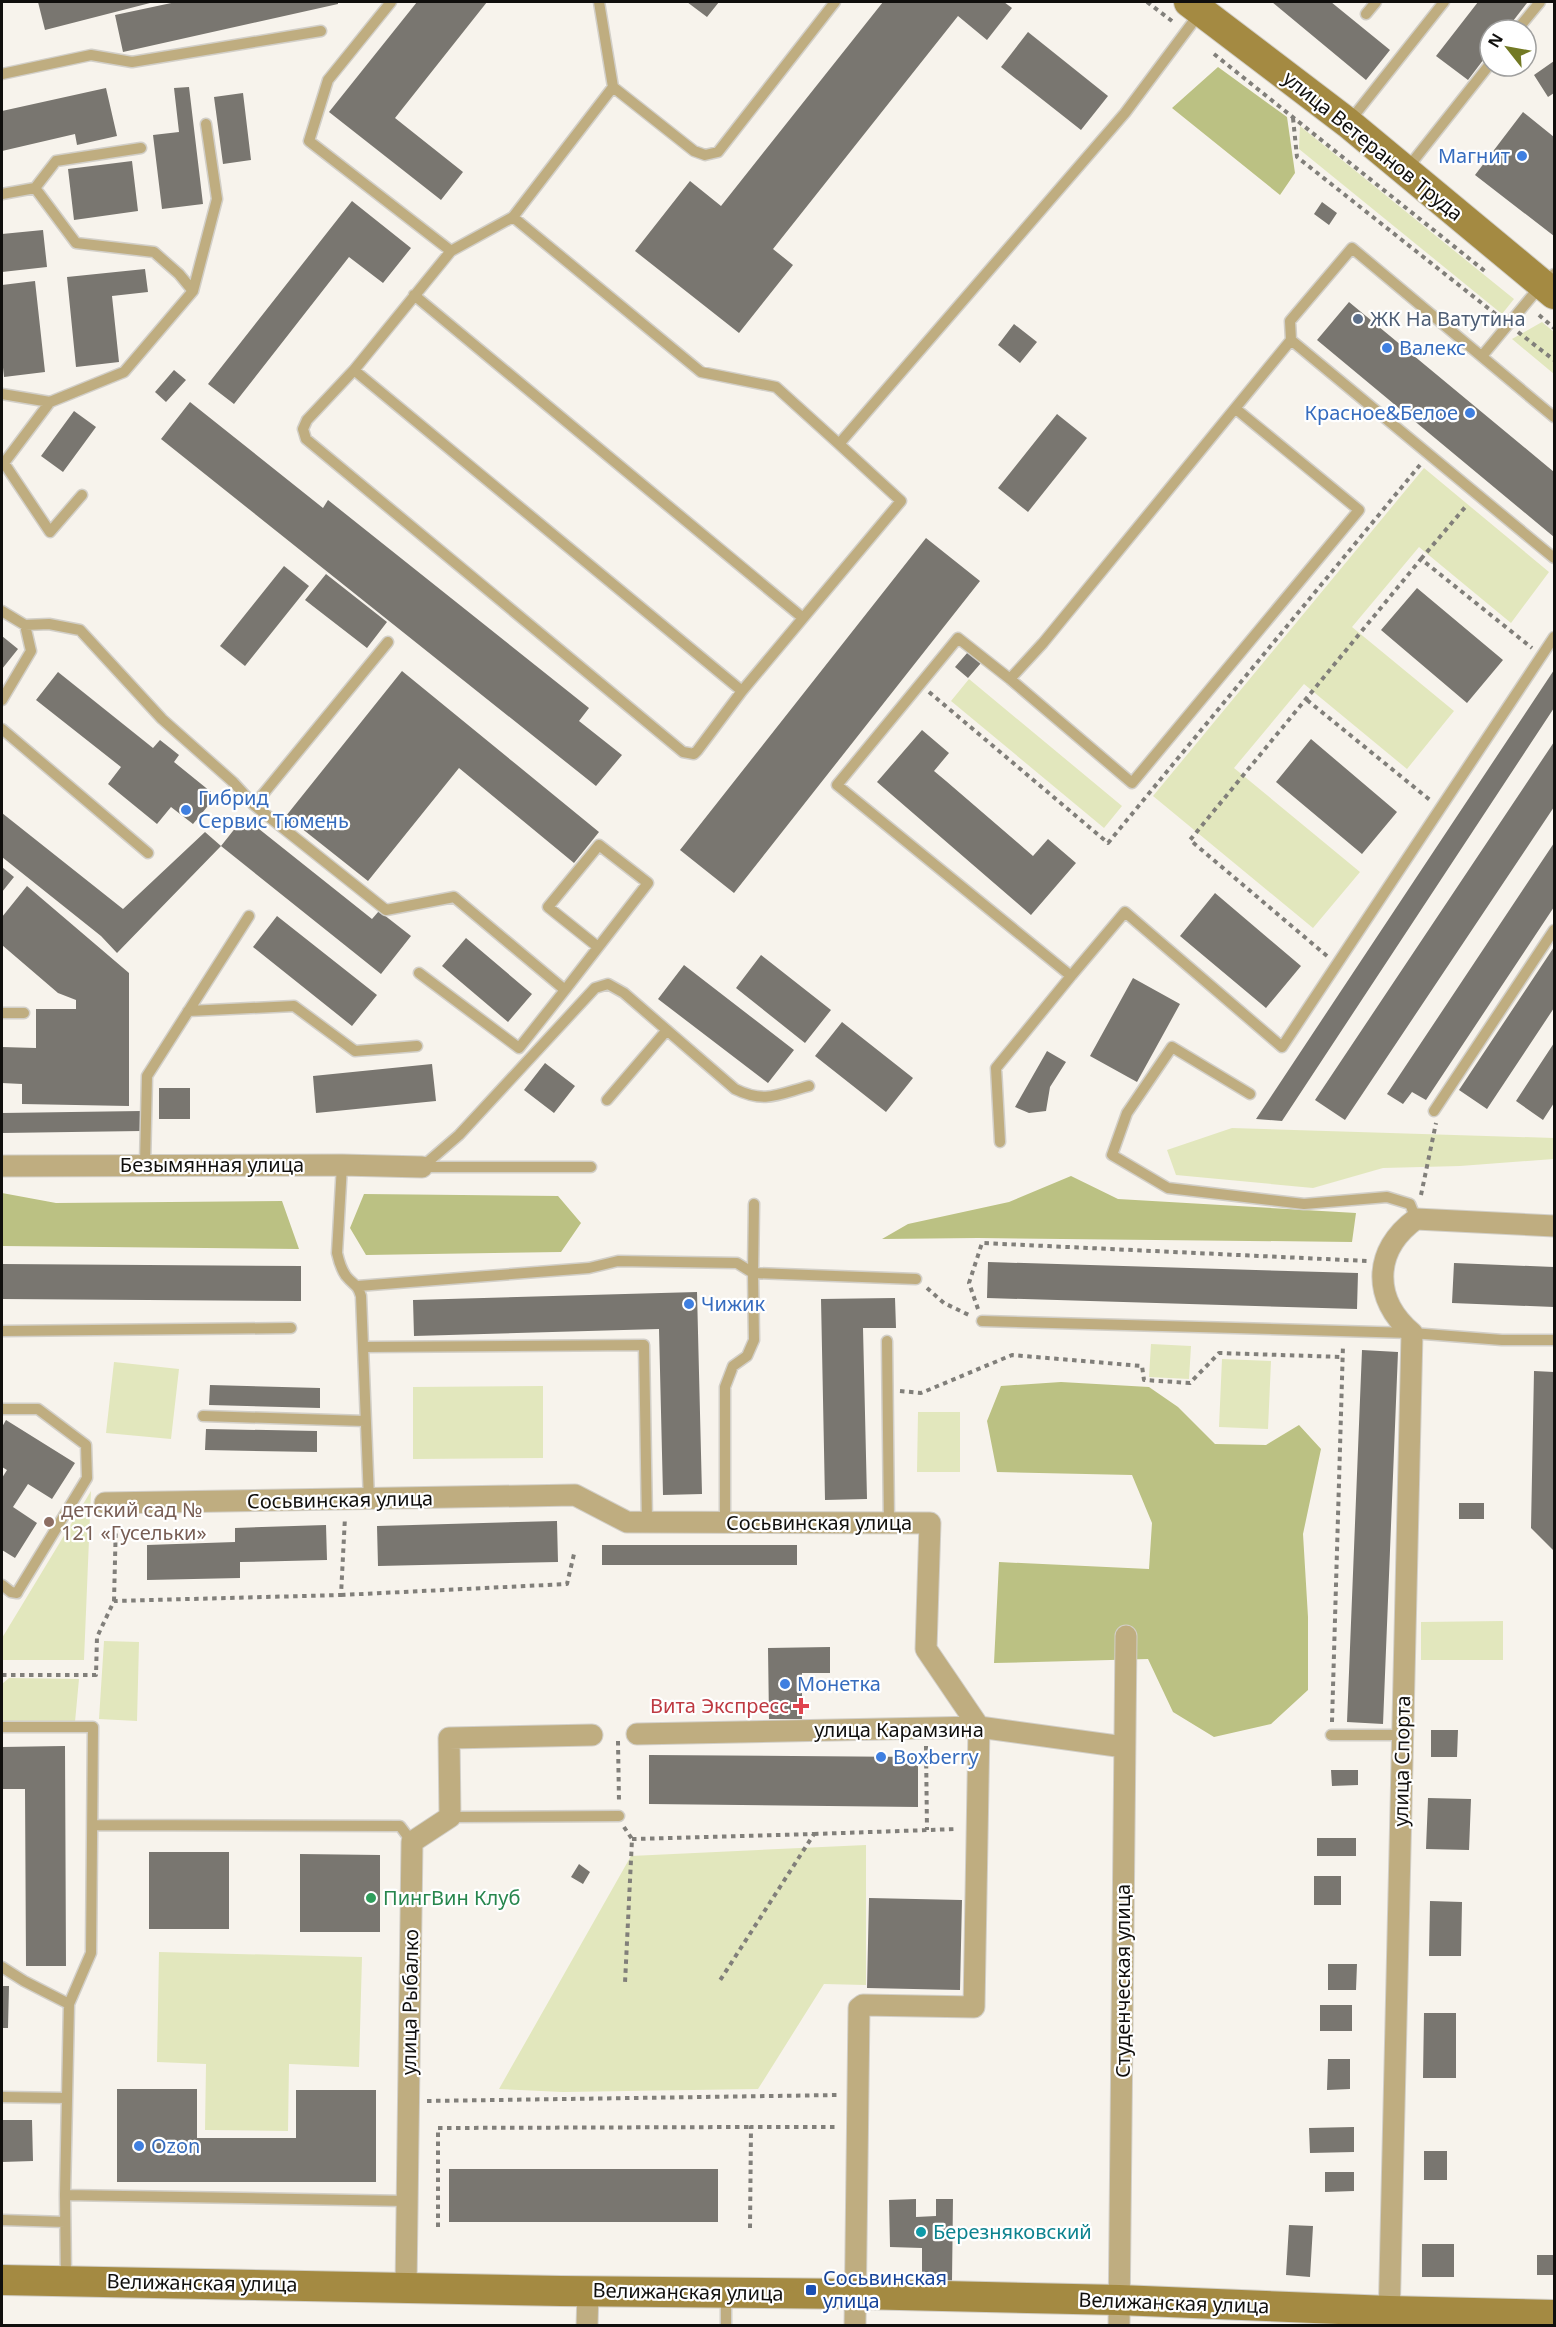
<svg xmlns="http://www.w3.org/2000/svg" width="1556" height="2327" viewBox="0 0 1556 2327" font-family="'Noto Sans',sans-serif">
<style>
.green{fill:#e2e7bd}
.forest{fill:#bbc183}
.building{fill:#797670}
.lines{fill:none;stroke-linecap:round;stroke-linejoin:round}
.lane-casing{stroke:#d2cfc8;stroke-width:13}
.street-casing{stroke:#d2cfc8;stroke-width:23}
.secondary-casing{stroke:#d2cfc8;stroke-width:32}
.path{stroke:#817f7a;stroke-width:4;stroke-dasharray:4.5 4.5;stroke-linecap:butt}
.lane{stroke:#bfad80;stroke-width:10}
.street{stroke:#bfad80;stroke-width:21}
.secondary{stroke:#a48a42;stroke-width:30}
.shop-dot{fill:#3f7fe0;stroke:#fff;stroke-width:2}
.service-dot{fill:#5c6f8a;stroke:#fff;stroke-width:2}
.education-dot{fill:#8d6e63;stroke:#fff;stroke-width:2}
.health-dot{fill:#e0444e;stroke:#fff;stroke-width:2}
.leisure-dot{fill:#2e9e5b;stroke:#fff;stroke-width:2}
.culture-dot{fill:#0f9aa8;stroke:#fff;stroke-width:2}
.transit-dot{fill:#1a4fb4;stroke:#fff;stroke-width:2}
.labels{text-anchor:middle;stroke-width:4.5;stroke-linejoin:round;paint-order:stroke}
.street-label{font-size:20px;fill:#100f0d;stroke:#fff}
.shop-label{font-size:20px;fill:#366cbe;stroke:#fff;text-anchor:start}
.service-label{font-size:20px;fill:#4e5e75;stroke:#fff;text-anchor:start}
.education-label{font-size:20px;fill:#785e54;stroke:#fff;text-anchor:start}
.health-label{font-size:20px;fill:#be3a42;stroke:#fff;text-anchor:end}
.leisure-label{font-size:20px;fill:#27864d;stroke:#fff;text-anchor:start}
.culture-label{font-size:20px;fill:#0d838f;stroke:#fff;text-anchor:start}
.transit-label{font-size:20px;fill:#164399;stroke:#fff;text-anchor:start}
</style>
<rect width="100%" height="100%" fill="#f7f3ec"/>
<!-- green -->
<path class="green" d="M1300 126 1514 299 1502 314 1299 149Z
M1542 322 1554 332V374L1512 339Z
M1424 468 1549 572 1511 623 1419 547 1352 627 1454 711 1407 769 1304 684 1234 768 1360 872 1313 928 1153 796Z
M969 679 1122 806 1104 828 951 701Z
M1232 1128 1554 1138V1159L1460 1166 1383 1168 1313 1188 1176 1175 1167 1150Z
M1151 1344 1191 1346 1189 1379 1149 1377Z
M1222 1359 1271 1361 1268 1429 1219 1427Z
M114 1362 179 1369 171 1439 106 1433Z
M543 1386V1458L413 1459V1387Z
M918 1412H960V1472H917Z
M91 1491 84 1660H2V1638Z
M1503 1621V1660H1421V1622Z
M104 1641 139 1642 137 1721 99 1719Z
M9 1678 79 1679 75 1722 2 1723V1684Z
M866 1845V1985L824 1984 758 2089 563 2092 499 2089 631 1856Z
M159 1952 362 1957 359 2067 289 2064 288 2131 205 2130 206 2064 157 2062Z"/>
<!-- forest -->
<path class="forest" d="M1218 67 1287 117 1295 173 1280 195 1172 108Z
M1071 1176 1118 1199 1356 1213 1352 1242 978 1238 882 1239 908 1224 1009 1202Z
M2 1193 56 1203 282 1201 299 1249 2 1246Z
M364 1194 558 1196 581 1223 561 1252 366 1255 350 1228Z
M1061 1382 1149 1387 1178 1407 1215 1444 1266 1445 1299 1425 1321 1449 1303 1534 1308 1617V1690L1271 1724 1214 1737 1173 1712 1148 1659 994 1663 999 1562 1149 1569 1152 1523 1132 1475 997 1472 987 1421 1001 1386Z"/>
<!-- building -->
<path class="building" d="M38 2H154L45 30Z
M176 2H338V4L123 52 115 15Z
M417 2H487L395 118 463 172 441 200 329 112Z
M687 2H719L707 17Z
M883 2H1004L1012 8 987 40 958 16 773 249 793 265 739 333 635 251 690 181 721 206Z
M1272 2H1331L1390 50 1366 80Z
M1478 2H1525L1527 3 1506 30H1490V51L1468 80 1436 56Z
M1028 32 1108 96 1081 130 1001 67Z
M1554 61V93L1548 97 1534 75Z
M189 87 203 204 162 209 153 135 179 132 174 88Z
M106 88 117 136 77 145 75 134 2 151V111Z
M243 93 251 160 223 164 214 97Z
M1523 112 1554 137V236L1475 175Z
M132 161 138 211 74 220 68 169Z
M352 201 411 248 383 283 349 257 234 404 208 384Z
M1322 202 1337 213 1329 225 1314 214Z
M43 230 47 267 2 272V234Z
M145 269 148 292 112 296 119 362 76 367 67 277Z
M35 281 45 372 4 377 2 358V285Z
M1349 302 1554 472V537L1317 340Z
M1014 324 1037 342 1020 363 998 345Z
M174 370 186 380 166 402 155 392Z
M190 402 323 508 328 500 589 708 579 721 622 755 596 786 161 439Z
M74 411 96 427 63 472 41 456Z
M1057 414 1087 438 1028 512 998 488Z
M926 538 980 581 734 893 680 850Z
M284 566 309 586 245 666 220 646Z
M326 574 387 622 367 648 305 600Z
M1417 588 1503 660 1467 703 1381 630Z
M2 636 18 649 2 669Z
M968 652 981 663 968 678 955 667Z
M1554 670V708L1282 1121 1256 1119Z
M402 671 599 832 574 863 459 768 368 881 286 816Z
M58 672 153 748 160 740 179 755 174 762 216 796 193 824 171 807 157 824 108 784 121 767 36 700Z
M922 730 949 753 934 771 946 781 1033 856 1048 839 1076 863 1031 915 877 782Z
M1311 739 1397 812 1362 854 1276 782Z
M1554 742V807L1345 1120 1315 1100Z
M2 813 123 909 205 832 221 846 117 953 101 936 2 857Z
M244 817 372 919 379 911 411 936 381 974 221 846Z
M1554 843V907L1426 1100 1412 1092 1403 1104 1387 1094Z
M2 867 14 877 2 892Z
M27 886 129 973V1106L22 1104V1084L2 1083V1047L36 1048V1009H76V1000L58 993 2 945V917Z
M1215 893 1301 966 1266 1008 1180 936Z
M277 916 377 995 352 1026 253 947Z
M466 938 532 994 508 1022 442 966Z
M1554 947V1008L1487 1109 1459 1090Z
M761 955 831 1010 805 1043 736 988Z
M684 965 794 1050 768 1083 658 999Z
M1133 978 1180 1004 1137 1082 1090 1056Z
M842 1022 913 1078 886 1112 815 1056Z
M1554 1043V1103L1543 1120 1516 1101Z
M1047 1051 1066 1062 1050 1087 1046 1111 1029 1113 1015 1107Z
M545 1063 575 1086 554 1113 524 1090Z
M432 1064 436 1101 316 1113 313 1076Z
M159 1088H190V1119H159Z
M141 1111V1131L2 1133V1113Z
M988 1262 1358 1273 1357 1309 987 1298Z
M1454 1263 1554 1267V1307L1452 1303Z
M2 1264 301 1266V1301L2 1299Z
M697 1292 702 1494 663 1495 659 1329 414 1336 413 1300Z
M895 1298 896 1328H863L867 1499 825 1500 821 1299Z
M1362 1350 1398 1352 1383 1724 1347 1722Z
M1534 1371 1554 1372V1551L1531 1528Z
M210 1385 320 1388V1408L209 1405Z
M6 1420 75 1463 52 1499 28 1484 13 1507 37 1523 15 1558 2 1550V1478L7 1470 2 1467V1427Z
M206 1429 317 1431V1452L205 1450Z
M1459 1503H1484V1519H1459Z
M557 1521 558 1562 378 1566 377 1526Z
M326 1525 327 1560 240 1562V1578L147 1580V1545L235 1542V1528Z
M602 1545H797V1565H602Z
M830 1647V1673H802V1719H769L768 1648Z
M1431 1730H1458L1457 1757H1431Z
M65 1746 66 1966H26L25 1789H2V1747Z
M649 1755 918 1757V1807L649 1804Z
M1331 1770H1358V1785L1332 1786Z
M1428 1798 1471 1799 1469 1850 1426 1849Z
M1317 1838H1356V1856H1317Z
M149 1852H229V1929H149Z
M300 1854 380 1855V1932H300Z
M579 1864 590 1872 583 1884 571 1877Z
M1314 1876H1341V1905H1314Z
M869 1898 962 1900 960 1990 867 1988Z
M1430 1901 1462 1902 1461 1956H1429Z
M1328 1964H1357L1356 1990H1328Z
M2 1986H9L8 2028H2Z
M1320 2005H1352V2031H1320Z
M1424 2013H1456V2078H1423Z
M1328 2059H1350V2089L1327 2090Z
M117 2089H197V2138H296V2090H376V2182H117Z
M2 2120H32L33 2161 2 2162Z
M1354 2127V2152L1310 2153 1309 2128Z
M1424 2151H1447V2180H1424Z
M449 2169H718V2222H449Z
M1325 2172H1354V2191L1325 2192Z
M916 2199V2217L936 2216V2199H953L952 2281H922V2248L890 2247 889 2200Z
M1289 2225 1313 2226 1310 2277 1286 2275Z
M1422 2244H1454V2277H1422Z
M1537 2255H1554V2275H1537Z"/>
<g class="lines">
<defs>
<path id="lane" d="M391 2 328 80 309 141 451 251
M599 2 613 87 513 217 451 251 354 370 307 420 303 429 306 439 683 752 694 754 697 751 742 691 901 501 839 444 1125 113 1199 14
M1366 14 1376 2
M1517 30 1540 2
M2 74 91 55 132 62 321 31
M613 87 694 151 705 155 718 152 835 2
M1349 122 1444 2
M1406 170 1490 64
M35 188 56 161 141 148
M2 194 35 188 76 243 154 252 179 274 193 291
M513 217 701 372 776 387 839 444
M414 295 803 618
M1291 340 1554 558
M1482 356 1542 284 1554 274
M354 370 742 691
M2 394 50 402
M1236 409 1359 510 1132 783 1010 679 1043 643 1291 340 1290 321 1352 248 1554 417
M4 463 50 532 82 495
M2 464 4 463 50 402 124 372 193 291 217 199 206 124
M2 611 25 625 49 624 80 630 162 719 233 782 254 805 386 910 454 897 565 990 519 1048 419 973
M1010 679 958 638 837 785 1071 976 1125 912 1282 1047 1554 637
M2 700 31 651 25 625
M2 729 148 853
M254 805 388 642
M565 990 648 883 599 845 548 907 598 947
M188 1011 294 1006 355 1051 417 1046
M2 1013H24
M1250 1094 1172 1047 1127 1113 1112 1155 1168 1188 1304 1204 1387 1197 1410 1204 1416 1219
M607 1100 667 1030
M1434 1111 1554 930
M1000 1142 996 1068 1071 976
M145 1165 147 1076 249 916
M342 1165 337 1253C339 1262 341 1269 346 1276 354 1286 357 1283 361 1296L369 1500
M422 1167 459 1135 595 988 608 984 624 993 735 1089C765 1104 779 1094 809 1086
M422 1167H591
M754 1204 753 1273 916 1279
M358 1286 589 1268 618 1261 737 1263 753 1273 754 1340 747 1356 733 1366 725 1387V1522
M982 1321 1412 1333 1502 1340H1554
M2 1331 291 1328
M887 1341 889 1523
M364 1347 644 1345 647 1522
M2 1409H38L86 1445 87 1478 18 1591 17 1593 11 1592 2 1585
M203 1416 365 1421
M2 1727H93L91 1953 69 2004
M1331 1735H1402
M450 1817 619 1816
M93 1825 400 1826 412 1842
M2 1967 24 1981 69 2004 65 2195 66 2280
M2 2097 67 2098
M65 2195 407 2201
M2 2220 65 2222
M726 2326V2296"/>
<path id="street" d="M2 1166 342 1165 422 1167
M105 1503 575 1495 627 1522 930 1523 926 1649 979 1727 974 2007 863 2005 859 2008 855 2326
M637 1734 979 1727 1124 1747
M406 2287 412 1842 450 1817 449 1738 592 1735
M1389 2323 1412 1333C1372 1299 1373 1250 1416 1219L1554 1226
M587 2326 588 2291
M1119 2326 1126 1636"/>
<path id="secondary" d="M1189 2 1348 123 1554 294
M2 2280 561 2291 856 2294 1119 2300 1389 2311 1554 2315"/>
</defs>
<!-- lane casing -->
<use href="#lane" class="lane-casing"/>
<!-- street casing -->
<use href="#street" class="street-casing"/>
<!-- secondary casing -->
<use href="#secondary" class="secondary-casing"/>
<!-- path -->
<path class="path" d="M1147 2 1172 21
M1214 54 1486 272
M1293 118 1297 157 1498 316
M1539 315 1554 328
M1518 332 1554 360
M1421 559 1467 505
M929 692 1108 843 1420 465
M1307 700 1430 800
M1327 956 1190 840 1421 559 1532 648
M1421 1195 1436 1123
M927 1288 944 1303 971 1316
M978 1309 969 1283 982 1243 1367 1261
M900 1391 921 1393 1012 1355 1142 1366 1144 1380 1190 1383 1219 1353 1343 1357
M341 1595 567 1584 574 1554
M114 1601 116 1520
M2 1675H96L97 1637 114 1601 341 1595 345 1517
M1332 1722 1343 1345
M618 1741 619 1802
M926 1746 927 1830
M624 1827 632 1839 625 1983
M814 1834 957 1829
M632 1839 814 1834 719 1982
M427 2101 839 2095
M438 2227V2128L751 2127
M750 2228 751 2127H838"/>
<!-- lane -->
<use href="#lane" class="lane"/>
<!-- street -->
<use href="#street" class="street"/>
<!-- secondary -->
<use href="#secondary" class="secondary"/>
</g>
<!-- markers -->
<g class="shop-dot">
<circle cx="1522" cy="156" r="6"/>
<circle cx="1387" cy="348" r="6"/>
<circle cx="1470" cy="413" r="6"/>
<circle cx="186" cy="810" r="6"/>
<circle cx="689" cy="1304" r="6"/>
<circle cx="785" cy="1684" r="6"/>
<circle cx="881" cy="1757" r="6"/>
<circle cx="139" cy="2146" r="6"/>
</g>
<circle class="service-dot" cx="1358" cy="319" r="6"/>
<circle class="education-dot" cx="49" cy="1522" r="6"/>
<path class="health-dot" d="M798 1697h6v6h6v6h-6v6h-6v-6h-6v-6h6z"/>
<circle class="leisure-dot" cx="371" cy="1898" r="6"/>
<circle class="culture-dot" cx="921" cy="2232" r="6"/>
<rect class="transit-dot" x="805" y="2284" width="12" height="12" rx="3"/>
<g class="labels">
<!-- street labels -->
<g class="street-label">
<text transform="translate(1373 146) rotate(39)" y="7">улица Ветеранов Труда</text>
<text x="212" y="1172">Безымянная улица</text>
<text transform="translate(340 1500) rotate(-1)" y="7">Сосьвинская улица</text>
<text x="819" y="1530">Сосьвинская улица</text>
<text x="899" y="1737">улица Карамзина</text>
<text transform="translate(1402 1761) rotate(-89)" y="7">улица Спорта</text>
<text transform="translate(1123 1981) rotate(-90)" y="7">Студенческая улица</text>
<text transform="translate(410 2002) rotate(-89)" y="7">улица Рыбалко</text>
<text transform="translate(202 2283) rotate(1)" y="7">Велижанская улица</text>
<text transform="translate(688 2292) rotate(1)" y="7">Велижанская улица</text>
<text transform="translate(1174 2303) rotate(2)" y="7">Велижанская улица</text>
</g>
<!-- shop labels -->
<g class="shop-label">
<text x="1510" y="163" text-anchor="end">Магнит</text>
<text x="1399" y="355">Валекс</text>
<text x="1458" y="420" text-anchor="end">Красное&amp;Белое</text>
<text x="198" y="805">Гибрид<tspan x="198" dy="23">Сервис Тюмень</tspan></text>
<text x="701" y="1311">Чижик</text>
<text x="797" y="1691">Монетка</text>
<text x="893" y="1764">Boxberry</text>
<text x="151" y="2153">Ozon</text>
</g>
<!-- service labels -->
<g class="service-label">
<text x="1370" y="326">ЖК На Ватутина</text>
</g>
<!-- education labels -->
<g class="education-label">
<text x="61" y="1517">детский сад №<tspan x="61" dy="23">121 «Гусельки»</tspan></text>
</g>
<!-- health labels -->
<g class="health-label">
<text x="789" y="1713">Вита Экспресс</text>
</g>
<!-- leisure labels -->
<g class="leisure-label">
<text x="383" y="1905">ПингВин Клуб</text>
</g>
<!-- culture labels -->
<g class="culture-label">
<text x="933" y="2239">Березняковский</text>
</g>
<!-- transit labels -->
<g class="transit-label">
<text x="823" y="2285">Сосьвинская<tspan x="823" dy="23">улица</tspan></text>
</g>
</g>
<!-- border -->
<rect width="1556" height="2327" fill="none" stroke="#100f0d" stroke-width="6"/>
<!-- north arrow -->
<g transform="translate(1508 48) rotate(301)"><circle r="28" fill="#ffffff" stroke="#9f9f9e" stroke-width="1.5"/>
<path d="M0-4.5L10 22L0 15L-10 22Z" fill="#727923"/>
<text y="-9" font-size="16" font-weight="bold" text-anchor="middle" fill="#100f0d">N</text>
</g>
</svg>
